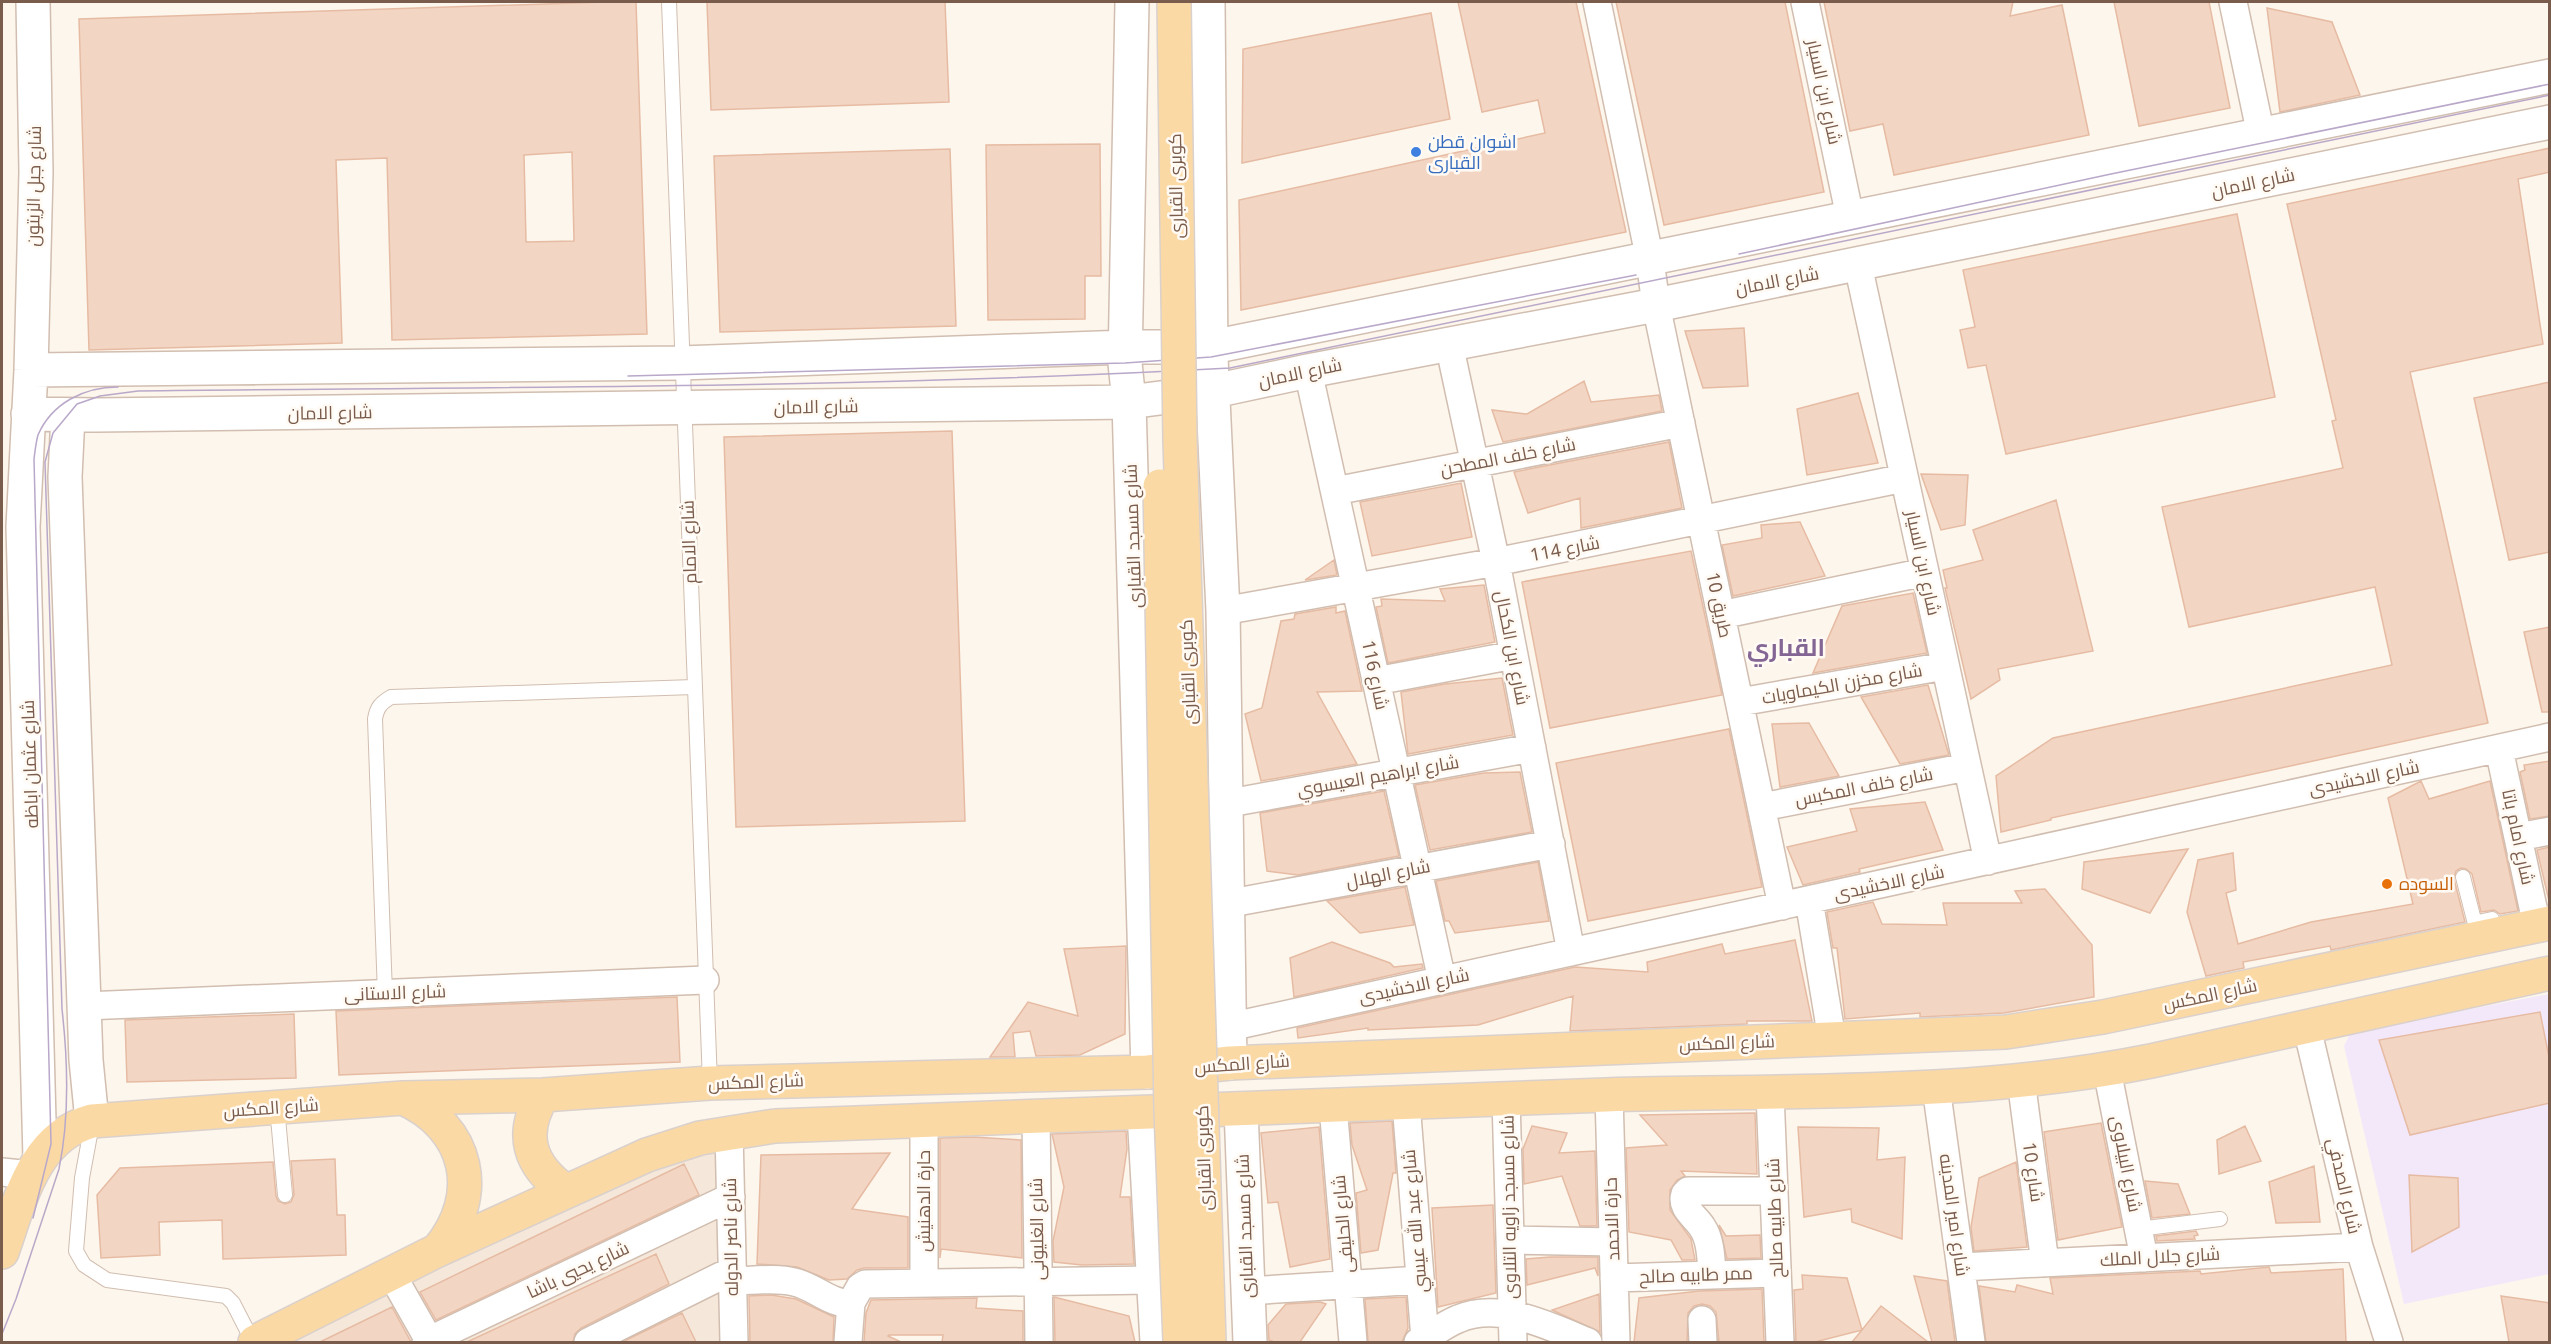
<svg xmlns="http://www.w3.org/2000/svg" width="2551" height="1344" viewBox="0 0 2551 1344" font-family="'Noto Sans',Cairo,sans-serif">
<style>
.residential{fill:#f5e8da}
.education{fill:#f3e8fa}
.building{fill:#f3d5c3;stroke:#e6bba3;stroke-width:1.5;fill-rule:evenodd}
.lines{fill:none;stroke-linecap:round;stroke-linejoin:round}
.service-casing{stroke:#d1beb0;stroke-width:16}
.minor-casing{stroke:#d1beb0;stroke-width:30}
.tertiary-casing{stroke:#d1beb0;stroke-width:36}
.primary-casing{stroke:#dad1cd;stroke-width:36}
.service{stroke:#fff;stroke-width:14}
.minor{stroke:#fff;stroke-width:27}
.tertiary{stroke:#fff;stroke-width:33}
.primary{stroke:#fbd9a5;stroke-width:33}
.tram{stroke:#b9a8c9;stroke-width:1.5}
.primary-bridge-casing{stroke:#dad1cd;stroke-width:36;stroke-linecap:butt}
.primary-bridge{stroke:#fbd9a5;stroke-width:33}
.shop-dot{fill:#3f7fe0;stroke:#fffaf3;stroke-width:2}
.food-dot{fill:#e8710a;stroke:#fffaf3;stroke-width:2}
.labels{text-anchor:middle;stroke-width:5;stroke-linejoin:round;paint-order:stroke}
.street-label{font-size:18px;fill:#7a5c4d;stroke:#fffaf3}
.shop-label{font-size:18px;fill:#366cbe;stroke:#fffaf3;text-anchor:start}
.food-label{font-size:18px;fill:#c56008;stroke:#fffaf3;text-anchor:start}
.district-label{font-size:24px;font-weight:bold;fill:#846695;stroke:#fffaf3}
</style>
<rect width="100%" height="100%" fill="#fdf6ec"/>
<!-- residential -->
<path class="residential" d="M715 1147 723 1342H288L417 1278 663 1160Z"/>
<!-- education -->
<path class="education" d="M2549 994V1274L2404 1304 2344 1046 2351 1032Z"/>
<!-- building -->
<path class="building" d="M605 2H636L647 334 392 340 387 158 336 160 342 343 89 350 79 19ZM572 152 574 241 526 242 524 155Z
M707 2H945L949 102 711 110Z
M1458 2H1576L1626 232 1241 310 1239 200 1545 133 1538 100 1482 112Z
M1616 2H1785L1824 192 1664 225Z
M1824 2H2013L2010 16 2062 5 2089 135 1894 175 1883 124 1850 131Z
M2114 2H2209L2230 108 2139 126Z
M2267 8 2332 22 2360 95 2280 112Z
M1431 13 1450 119 1242 163 1243 49Z
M1100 144 1101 276H1085V319L988 320 986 145Z
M2550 148V172L2518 179 2543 344 2410 372 2488 723 2051 818V820L2001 832 1996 776 2053 738 2392 665 2375 587 2189 627 2162 507 2343 468 2332 421 2336 420 2287 204Z
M950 149 956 326 720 332 714 156Z
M2237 214 2275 397 2006 454 1986 365 1968 368 1960 330 1975 327 1963 270Z
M1744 328 1748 386 1703 388 1685 331Z
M1584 381 1591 402 1659 395 1662 411 1503 442 1492 410 1527 414Z
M2550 382V552L2509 560 2474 398Z
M1858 393 1878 463 1807 475 1797 409Z
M952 431 965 821 736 827 724 437Z
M1669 442 1682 508 1581 528 1580 498 1528 513 1514 472Z
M1921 474 1968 475 1965 525 1941 530Z
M1461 483 1472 537 1372 556 1360 502Z
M2056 500 2093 651 1998 669 2000 680 1971 699 1945 588H1947L1943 570 1983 560 1973 530Z
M1800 522 1825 576 1733 596 1722 545 1762 538 1761 525Z
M1691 551 1722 695 1550 728 1522 582Z
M1334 560 1337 575 1305 580Z
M1484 585 1495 642 1388 663 1376 607 1382 606 1381 599 1445 601 1440 589Z
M1913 593 1927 653 1813 673 1842 606Z
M1336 607V613L1345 611 1362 691 1317 692 1357 764 1261 781 1245 714 1262 708 1281 621 1294 619 1295 614Z
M2550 627V712H2542L2524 632Z
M1502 678 1513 735 1408 754 1401 692 1445 684Z
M1928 685 1949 755 1900 764 1861 697Z
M1809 723 1839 776 1780 787 1772 724Z
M1729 729 1762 887 1588 921 1556 763Z
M2550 761V816L2530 819 2520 772 2525 770 2524 765Z
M1520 772 1532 832 1430 850 1415 785 1484 773Z
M2421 781 2429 799 2490 781 2518 911 2500 914 2494 910 2481 912 2472 874 2466 869 2461 868 2456 871 2454 879 2465 922 2331 950 2330 946 2243 962 2244 968 2206 976 2187 912 2198 860 2233 853 2236 890 2226 893 2238 944 2311 922 2413 904 2388 798Z
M1384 791 1399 856 1298 875 1267 871 1260 813Z
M1925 802 1943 850 1859 869 1860 872 1803 885 1787 847 1857 831 1850 809Z
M2550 847V905L2537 850Z
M2188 849 2150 913 2082 889 2084 862Z
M1538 862 1549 921 1455 933 1449 921H1445L1436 881Z
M1405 887 1414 925 1360 933 1327 901Z
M2045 889 2092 945 2094 997 2004 1013 1920 1017V1013L1845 1019 1837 948H1833L1827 912 1873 902 1882 924 1947 925 1943 903H2022L2015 891Z
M1795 940 1812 1021H1747V1024L1570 1031 1573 996 1478 1025 1368 1030V1028L1298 1038 1297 1028 1575 967 1648 972 1647 962 1722 944 1725 954Z
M1332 942 1390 963 1394 967 1422 964 1423 968 1294 997 1290 958Z
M1126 946 1125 1034 1080 1055 1036 1056 1030 1031 1013 1033 1015 1057H990L1028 1002 1078 1016 1064 949Z
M677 997 680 1062 339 1075 336 1011Z
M2540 1012 2550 1062V1103L2410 1135 2379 1040Z
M294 1014 296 1078 127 1082 125 1020Z
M1755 1113 1757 1174 1681 1171 1685 1176 1677 1180 1670 1190V1210L1691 1239 1695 1260H1682L1671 1240 1629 1232 1626 1148 1667 1145 1640 1115Z
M1392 1121 1396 1173H1393L1378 1250 1361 1253 1356 1193 1367 1190 1352 1145 1350 1123Z
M2101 1123 2122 1227 2058 1240 2044 1132Z
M1532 1126 1567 1133 1559 1153 1595 1151 1597 1226H1580L1562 1176 1524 1184 1523 1149Z
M2245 1126 2261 1161 2219 1174 2217 1140Z
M1319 1127 1330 1259 1290 1267 1278 1202 1268 1203 1261 1133Z
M1798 1127 1879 1128 1877 1160 1905 1157 1902 1239 1852 1222 1851 1209 1804 1217Z
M1126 1131 1127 1149 1120 1197H1130L1134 1264 1082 1265 1054 1262 1053 1241 1064 1187 1052 1134Z
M973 1137 1021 1140 1022 1258 941 1249 940 1258V1138Z
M890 1153 852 1209 908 1217V1268H864L857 1270 847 1279 829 1280 797 1267 757 1264 761 1155Z
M335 1159 337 1215H345L346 1255 223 1259 222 1220 159 1222 160 1255 101 1258 97 1195 120 1168 273 1162 276 1196 278 1201 285 1204 291 1202 294 1195 291 1161Z
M2016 1162 2027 1247 1974 1251 1971 1227 1979 1178Z
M684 1164 699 1195 436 1320 420 1292Z
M2314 1166 2320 1222 2276 1223 2269 1182Z
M2409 1175 2458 1178 2459 1227 2412 1252Z
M2145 1181 2178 1184 2190 1214 2152 1218Z
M1493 1205 1496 1293 1438 1307 1432 1208Z
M1719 1225 1726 1236 1760 1235 1761 1258 1727 1259Z
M2196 1231 2198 1235 2194 1236 2195 1239 2157 1241 2156 1236Z
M656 1254 669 1284 581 1328 575 1334 573 1342H467Z
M1550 1257H1598V1276L1595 1268 1527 1285 1526 1259Z
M2269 1267 2271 1273 2343 1269 2346 1342H1986L1979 1286 2015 1292 2017 1285 2053 1294 2050 1278 2200 1271 2201 1274Z
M1802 1275 1847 1278 1862 1330 1881 1306 1928 1342H1852L1862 1330 1815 1342H1796L1794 1290 1803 1289Z
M1914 1276 1947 1281 1955 1342H1932Z
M1762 1289 1764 1342H1719L1716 1312 1710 1306 1702 1304 1694 1306 1688 1313 1687 1342H1634L1639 1298 1699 1291Z
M1599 1294 1600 1332 1552 1310Z
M771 1295 796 1299 834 1317 833 1342H750L749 1296Z
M2501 1296 2550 1303V1342H2509Z
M1054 1297 1129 1316 1135 1342H1055Z
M1406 1297 1408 1328 1402 1342H1368L1365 1299Z
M977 1298 976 1308 1023 1311V1342H942L943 1335H889L888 1336 901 1342H864L866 1313 871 1300Z
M1320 1302 1326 1304 1300 1342H1274L1269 1340 1268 1325 1286 1304Z
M392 1307 411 1342H320Z
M682 1313 696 1342H622Z"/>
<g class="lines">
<defs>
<path id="service" d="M669 2 710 1083
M2463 877 2474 920 2478 922 2492 919
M385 994 375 719C377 707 381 703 391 697L694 687
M277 1107 285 1195
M92 1124 82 1178 76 1251 84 1265 107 1280 226 1296 233 1303 253 1342
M2138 1229 2220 1219"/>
<path id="minor" d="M1597 2 1650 260 1656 305 1782 906
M1805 2 1850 217
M2233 2 2261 135
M1858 265 1988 861
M1449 344 1496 562 1571 952
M1308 371 1442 980
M1335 491 1681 423
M1223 611 1496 562 1904 478
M1721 615 1925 572
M1376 681 1514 655
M1740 702 1945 666
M2499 749 2537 926
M1224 804 1532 748
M1762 807 1967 767
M2518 837 2550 831
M1809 900 1832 1039
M1226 904 1551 844
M85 1006 705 980
M1229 1027 2550 737
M2307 1028 2359 1247 2389 1342
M2107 1070 2144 1258
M2021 1080 2045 1263
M1936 1087 1971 1342
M1770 1093 1780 1342
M1609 1095 1616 1342
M1506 1099 1513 1342
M1406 1103 1425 1339
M1333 1106 1353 1342
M1141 1113 1154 1342
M1036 1116 1039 1342
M924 1120V1283
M729 1132 734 1342
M2 1172 31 1175
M1510 1240 1613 1242
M1961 1267 2359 1247
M392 1275 430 1342
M1712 1275C1711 1259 1711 1240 1702 1227 1695 1216 1680 1208 1685 1194L1688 1191H1774
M1614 1278 1777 1273
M732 1281C752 1281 775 1277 794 1282 814 1286 831 1305 851 1303L860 1287 865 1284 1151 1280
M1248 1291 1420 1280
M1702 1320 1703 1342
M426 1342 731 1197
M588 1342 733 1270
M848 1342 851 1303
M1418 1342C1432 1335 1443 1325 1458 1319 1500 1301 1549 1326 1588 1342"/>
<path id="tertiary" d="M33 2 36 172 31 370 23 527 40 1158
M1132 2 1125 363 1129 402 1148 1072
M1208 2 1211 357 1223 611 1230 1063
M31 370 681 363 1126 347H1212L2550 76
M28 414 97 415 1129 402 1214 391 1308 371 1656 305 2550 122
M68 415 65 477 86 1060 92 1121
M1241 1109 1250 1342"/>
<path id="primary" d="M543 1095C519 1134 529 1165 565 1191
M403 1098C469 1127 484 1195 438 1250
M2 1252C20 1201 33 1137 92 1121L403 1098 543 1095 710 1083 1148 1072 1230 1063 2006 1032 2103 1017 2550 923
M255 1342 438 1250 647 1155 700 1138 775 1126C1052 1115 1329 1104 1606 1095 1788 1090 1972 1097 2151 1061L2550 973"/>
</defs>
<!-- service casing -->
<use href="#service" class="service-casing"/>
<!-- minor casing -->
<use href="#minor" class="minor-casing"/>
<!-- tertiary casing -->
<use href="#tertiary" class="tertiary-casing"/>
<!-- primary casing -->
<use href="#primary" class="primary-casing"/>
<!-- service -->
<use href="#service" class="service"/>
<!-- minor -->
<use href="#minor" class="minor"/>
<!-- tertiary -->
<use href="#tertiary" class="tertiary"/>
<!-- primary -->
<use href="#primary" class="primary"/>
<!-- tram -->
<path class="tram" d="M1739 254 2111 174 2550 84
M628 376 1125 363 1211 357 1636 275
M33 1218 51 1144 34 459C35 451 36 442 38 435 52 403 84 387 118 387
M2 1334 16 1299 59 1169C70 1116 68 1062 62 1009L45 462 53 433 77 404 100 396 138 391C502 387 866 388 1230 368L2550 95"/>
<defs>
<path id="primary-bridge" d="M1174 2 1180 441 1209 1342
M1160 486 1171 1112 1180 1342"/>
</defs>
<!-- primary-bridge casing -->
<use href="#primary-bridge" class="primary-bridge-casing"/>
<!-- primary-bridge -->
<use href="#primary-bridge" class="primary-bridge"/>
</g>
<!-- markers -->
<circle class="shop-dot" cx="1416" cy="152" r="6"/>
<circle class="food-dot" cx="2387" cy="884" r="6"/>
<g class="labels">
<!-- street labels -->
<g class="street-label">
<text transform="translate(1824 92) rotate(78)" y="6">شارع ابن السيار</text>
<text transform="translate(2253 183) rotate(-12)" y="6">شارع الامان</text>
<text transform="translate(34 186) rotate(-89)" y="6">شارع جبل الزيتون</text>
<text transform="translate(1176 186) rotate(-91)" y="6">كوبرى القبارى</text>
<text transform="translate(1777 281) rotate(-11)" y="6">شارع الامان</text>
<text transform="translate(1300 373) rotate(-12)" y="6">شارع الامان</text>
<text transform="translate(816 407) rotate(-1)" y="6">شارع الامان</text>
<text transform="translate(330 413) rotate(-1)" y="6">شارع الامان</text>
<text transform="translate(1508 457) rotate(-11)" y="6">شارع خلف المطحن</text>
<text transform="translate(1133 536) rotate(-92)" y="6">شارع مسجد القبارى</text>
<text transform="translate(689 542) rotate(-92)" y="6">شارع الامام</text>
<text transform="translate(1565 549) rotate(-11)" y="6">شارع 114</text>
<text transform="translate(1923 563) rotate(78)" y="6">شارع ابن السيار</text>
<text transform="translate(1719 605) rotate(78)" y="6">طريق 10</text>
<text transform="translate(1512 648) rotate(79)" y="6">شارع ابن الكحال</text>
<text transform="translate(1188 672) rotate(-92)" y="6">كوبرى القبارى</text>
<text transform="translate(1375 675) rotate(78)" y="6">شارع 116</text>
<text transform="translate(1842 684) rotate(-10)" y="6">شارع مخزن الكيماويات</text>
<text transform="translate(30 764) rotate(-92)" y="6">شارع عثمان اباظه</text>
<text transform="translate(1378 776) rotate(-10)" y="6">شارع ابراهيم العيسوي</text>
<text transform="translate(2364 778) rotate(-12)" y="6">شارع الاخشيدى</text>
<text transform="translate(1864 787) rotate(-11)" y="6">شارع خلف المكبس</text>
<text transform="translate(2518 837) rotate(78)" y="6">شارع امام باتا</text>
<text transform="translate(1388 874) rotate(-11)" y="6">شارع الهلال</text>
<text transform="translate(1889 883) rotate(-12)" y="6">شارع الاخشيدى</text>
<text transform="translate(1414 986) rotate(-12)" y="6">شارع الاخشيدى</text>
<text transform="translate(395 993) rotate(-2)" y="6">شارع الاستانى</text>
<text transform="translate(2210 995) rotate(-12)" y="6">شارع المكس</text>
<text transform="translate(1727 1043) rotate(-2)" y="6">شارع المكس</text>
<text transform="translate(1242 1064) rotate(-4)" y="6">شارع المكس</text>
<text transform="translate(756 1082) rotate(-2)" y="6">شارع المكس</text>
<text transform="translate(271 1108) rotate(-4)" y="6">شارع المكس</text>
<text transform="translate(1204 1158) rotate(-92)" y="6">كوبرى القبارى</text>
<text transform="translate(2126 1164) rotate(79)" y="6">شارع البيلاوى</text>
<text transform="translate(2033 1172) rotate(82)" y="6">شارع 10</text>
<text transform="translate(2344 1186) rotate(77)" y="6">شارع الصدفي</text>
<text transform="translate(924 1201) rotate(-90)" y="6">حارة الدهنيش</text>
<text transform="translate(1509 1207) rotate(-91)" y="6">شارع مسجد زاويه التلاوى</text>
<text transform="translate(1954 1215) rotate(82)" y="6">شارع امير المدينه</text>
<text transform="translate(1775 1218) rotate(-92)" y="6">شارع طابيه صالح</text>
<text transform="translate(1612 1219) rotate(-92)" y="6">حارة الاحمد</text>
<text transform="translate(1415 1221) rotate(-95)" y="6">شارع عبد الله عيسي</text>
<text transform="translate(1343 1224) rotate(-95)" y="6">شارع الحليفى</text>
<text transform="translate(1245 1226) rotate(-92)" y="6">شارع مسجد القبارى</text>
<text transform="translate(1037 1229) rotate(-91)" y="6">شارع الغليونى</text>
<text transform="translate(731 1237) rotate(-91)" y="6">شارع ناصر الدوله</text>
<text transform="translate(2160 1257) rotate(-3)" y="6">شارع جلال الملك</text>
<text transform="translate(578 1270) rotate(-25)" y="6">شارع يحيي باشا</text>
<text transform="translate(1696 1275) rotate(-2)" y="6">ممر طابيه صالح</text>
</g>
<!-- shop labels -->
<g class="shop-label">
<text x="1428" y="148">اشوان قطن<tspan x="1428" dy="21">القبارى</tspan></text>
</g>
<!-- food labels -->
<g class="food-label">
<text x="2399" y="890">السوده</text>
</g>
<!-- district labels -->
<g class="district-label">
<text x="1786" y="656">القباري</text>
</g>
</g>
<!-- border -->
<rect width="2551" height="1344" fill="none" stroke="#7a5c4d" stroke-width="6"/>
</svg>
